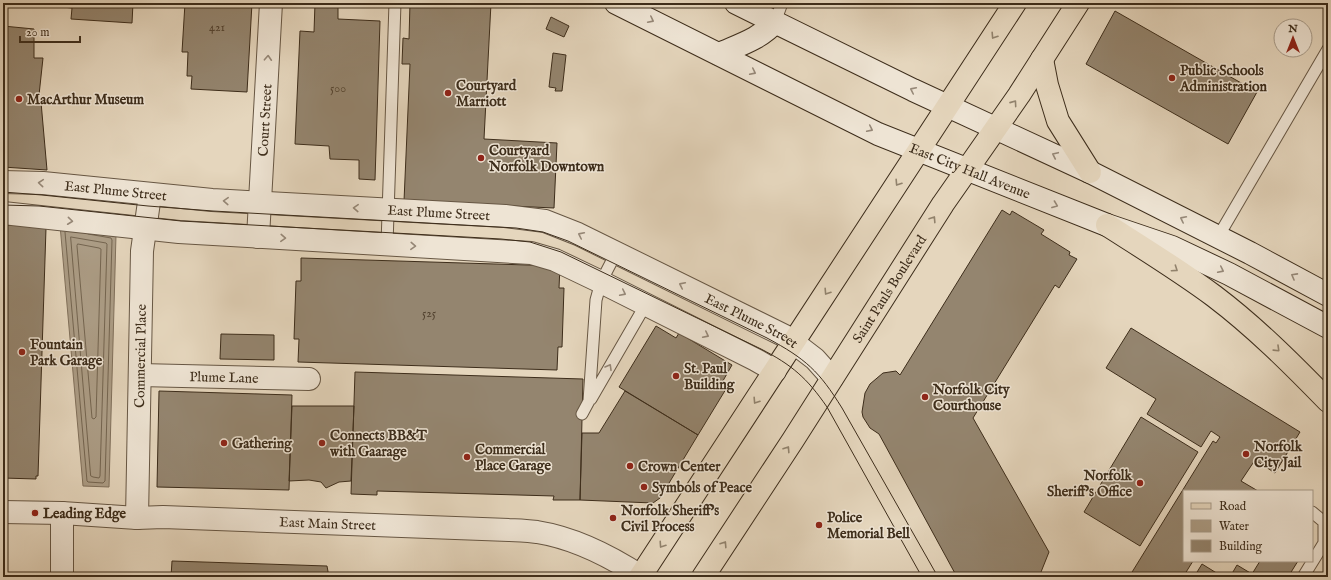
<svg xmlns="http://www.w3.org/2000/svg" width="1331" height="580" viewBox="0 0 1331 580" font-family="'IM FELL English',serif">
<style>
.water{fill:#ac9d86;stroke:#80705b}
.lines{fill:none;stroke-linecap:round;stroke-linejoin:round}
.shore{stroke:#746550;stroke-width:1}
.building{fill:#94856f;stroke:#3d2d1b}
.service-casing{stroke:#675744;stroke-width:13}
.minor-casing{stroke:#675744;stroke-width:24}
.tertiary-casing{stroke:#675744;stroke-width:24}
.secondary-casing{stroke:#3d2d1b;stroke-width:24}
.primary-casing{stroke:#3d2d1b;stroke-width:24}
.motorway-casing{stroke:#3d2d1b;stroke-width:24}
.service{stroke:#eee4d4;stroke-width:11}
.minor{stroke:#eee4d4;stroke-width:22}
.tertiary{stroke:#eee4d4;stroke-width:22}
.secondary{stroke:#eee4d4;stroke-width:22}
.primary{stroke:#e5d6bd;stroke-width:22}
.motorway{stroke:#e5d6bd;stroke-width:22}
.tram{stroke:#3d2d1b;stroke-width:1}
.oneway{stroke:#968878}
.oneway2{stroke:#91826c}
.poi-dot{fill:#8f2418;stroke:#eee4d4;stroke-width:1.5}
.labels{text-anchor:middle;stroke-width:3;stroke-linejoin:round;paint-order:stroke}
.number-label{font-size:12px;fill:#534330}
.poi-label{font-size:14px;font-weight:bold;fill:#3d2d1b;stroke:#eee4d4;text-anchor:start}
.street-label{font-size:14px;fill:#3d2d1b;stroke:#eee4d4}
</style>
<rect width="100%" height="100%" fill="#e5d6bd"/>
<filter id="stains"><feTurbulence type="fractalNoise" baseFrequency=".005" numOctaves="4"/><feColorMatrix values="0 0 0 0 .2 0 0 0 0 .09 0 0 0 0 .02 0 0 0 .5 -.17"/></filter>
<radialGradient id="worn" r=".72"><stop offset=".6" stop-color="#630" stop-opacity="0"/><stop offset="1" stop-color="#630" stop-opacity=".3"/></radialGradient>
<!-- water -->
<path class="water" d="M60 225 116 235 109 487 83 486Z"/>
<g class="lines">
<!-- shore -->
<path class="shore" d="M65 232 87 481 88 482 103 483 105 481 112 240 111 238 88 234
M71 237 106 243 107 244 100 476 99 478 93 477 91 476Z
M78 244 99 248 101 249 96 417 94 419 92 418 77 246Z"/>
</g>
<!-- building -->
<path class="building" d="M62 3H133L132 23 71 19 72 8 62 7Z
M185 3H252L247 92 191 89 192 76H187L188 52H182Z
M315 3H338V19L380 21 375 180 359 179V160L330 159 329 146 295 144 300 31 314 32Z
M410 3H491L484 139 557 143 554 208 404 201 410 64H402L403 38 409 39Z
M1115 11 1257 92 1228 144 1086 64Z
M551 17 569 26 564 37 546 29Z
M3 26 34 29V58H43L39 95H36V102H41L47 170 3 167Z
M553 53 566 55 562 91H555L556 88 549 87Z
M1002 210 1010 215 1012 211 1044 230 1041 234 1070 252 1069 255 1077 259 1059 288 1055 285 973 418 1049 552 1039 577H957L879 434 870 428 863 417 862 412 865 393 870 384 883 373 896 371 900 375Z
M3 225 44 226 46 228 38 476H36V479L3 478Z
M301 258 560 266 559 288H564L562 347H558L557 370 298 362 299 339H294L296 281H301Z
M656 326 676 338 679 333 732 365 720 386 726 389 698 435 619 387Z
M1131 328 1300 432 1275 473 1255 460 1241 481 1258 491H1184V561H1193L1183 577H1129L1213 441 1216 443 1220 437 1211 431 1201 447 1147 414 1156 399 1106 368Z
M221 334 274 335V360L220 359Z
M355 372 583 379 580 500H553L554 496 377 491V495L351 494Z
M159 391 292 395 289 490 157 487Z
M625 391 698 435 660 498 653 503 580 500 582 433H599Z
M292 406H354L351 481 339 482 326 488 321 482 309 480 289 481Z
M1141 417 1198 452 1140 546 1084 512Z
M172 561 327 566 329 577H171Z
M1260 561H1298L1288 577H1230L1237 565 1252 574Z
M1202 564 1223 577H1194Z
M364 575 426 577H363H364Z"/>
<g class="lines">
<defs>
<path id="service" d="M775 22 782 3
M1218 237 1328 49
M387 244 395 3
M591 399 646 304
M582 414 589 401 596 300 601 282 616 253
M1303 577 1324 543V522L1312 512"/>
<g id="minor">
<path id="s1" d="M258 237 271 3"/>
<path id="s2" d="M140 375 309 379"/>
<path id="s3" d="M137 518 142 251 150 195"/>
<path d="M62 577V513"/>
</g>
<g id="tertiary">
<path id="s4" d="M3 182 43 183 212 200 505 216 545 221 578 234 785 336 815 359 832 378"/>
<path d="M3 213 179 232 531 253 555 260 601 282 756 360 775 371"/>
<path id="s5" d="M3 512 62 513 137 518 163 517 509 530C518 530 528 531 537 532 575 538 610 556 642 577"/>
</g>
<g id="secondary">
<path id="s6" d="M616 3 878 134 1107 225 1172 247 1229 274 1328 327"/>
<path d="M736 3 913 90 1090 172 1250 253 1328 295"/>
<path d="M719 54C739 45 760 39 775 22"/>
</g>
<g id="primary">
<path d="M1042 59 1047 85 1058 121 1090 172"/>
<path d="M640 577 1015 3"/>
<path id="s7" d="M703 577 793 440 943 204 1019 95 1078 3"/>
</g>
<path id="motorway" d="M1107 225C1143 248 1179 270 1214 296 1255 327 1292 364 1328 401"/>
</defs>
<!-- service casing -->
<use href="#service" class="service-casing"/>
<!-- minor casing -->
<use href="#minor" class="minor-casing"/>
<!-- tertiary casing -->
<use href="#tertiary" class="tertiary-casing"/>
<!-- secondary casing -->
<use href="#secondary" class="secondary-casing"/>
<!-- primary casing -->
<use href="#primary" class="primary-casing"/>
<!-- motorway casing -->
<use href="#motorway" class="motorway-casing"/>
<!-- service -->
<use href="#service" class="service"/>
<!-- minor -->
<use href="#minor" class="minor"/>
<!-- tertiary -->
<use href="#tertiary" class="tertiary"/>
<!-- secondary -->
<use href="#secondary" class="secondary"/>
<!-- primary -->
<use href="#primary" class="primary"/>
<!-- motorway -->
<use href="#motorway" class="motorway"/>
<!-- tram -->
<path class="tram" d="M3 192 42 195 148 206 213 211 516 228 543 232 568 241 767 338C806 359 819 371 842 408L938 577
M3 205 39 206 181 221 501 239 530 242 561 252 761 349C792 365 807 378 827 407L922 577"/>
</g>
<!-- one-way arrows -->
<defs><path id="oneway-chevron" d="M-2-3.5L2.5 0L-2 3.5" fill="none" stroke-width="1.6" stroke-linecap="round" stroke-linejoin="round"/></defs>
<g class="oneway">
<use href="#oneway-chevron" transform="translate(651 20) rotate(27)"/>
<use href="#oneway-chevron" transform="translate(268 58) rotate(-87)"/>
<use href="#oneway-chevron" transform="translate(753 72) rotate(26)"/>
<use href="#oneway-chevron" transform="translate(913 90) rotate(-154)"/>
<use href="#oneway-chevron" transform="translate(870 129) rotate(26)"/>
<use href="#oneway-chevron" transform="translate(1055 155) rotate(-155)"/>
<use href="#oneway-chevron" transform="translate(41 183) rotate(-175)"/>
<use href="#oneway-chevron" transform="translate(226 201) rotate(-177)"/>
<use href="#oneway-chevron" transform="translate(1055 205) rotate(21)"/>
<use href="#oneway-chevron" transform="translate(356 208) rotate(-177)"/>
<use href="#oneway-chevron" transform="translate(1183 219) rotate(-153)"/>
<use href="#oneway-chevron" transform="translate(70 221) rotate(6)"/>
<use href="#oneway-chevron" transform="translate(581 235) rotate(-154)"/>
<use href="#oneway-chevron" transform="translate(283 238) rotate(3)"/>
<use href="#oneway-chevron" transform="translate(413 246) rotate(3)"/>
<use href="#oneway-chevron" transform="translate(1221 270) rotate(26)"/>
<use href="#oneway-chevron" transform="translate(1294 276) rotate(-151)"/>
<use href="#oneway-chevron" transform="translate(682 285) rotate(-154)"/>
<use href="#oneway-chevron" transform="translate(623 293) rotate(26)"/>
<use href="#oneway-chevron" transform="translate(706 335) rotate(27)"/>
<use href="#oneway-chevron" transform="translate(609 367) rotate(-60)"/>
</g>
<g class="oneway2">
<use href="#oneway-chevron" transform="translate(994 36) rotate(123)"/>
<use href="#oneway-chevron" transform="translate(1014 103) rotate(-55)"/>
<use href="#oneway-chevron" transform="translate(898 183) rotate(123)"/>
<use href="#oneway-chevron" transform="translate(933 219) rotate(-57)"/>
<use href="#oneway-chevron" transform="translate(1175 269) rotate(34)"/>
<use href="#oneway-chevron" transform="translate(827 292) rotate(123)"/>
<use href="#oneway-chevron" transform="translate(1277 349) rotate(44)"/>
<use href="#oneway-chevron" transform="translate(756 401) rotate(123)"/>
<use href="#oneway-chevron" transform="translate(787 449) rotate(-57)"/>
<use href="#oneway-chevron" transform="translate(724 544) rotate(-57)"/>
<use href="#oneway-chevron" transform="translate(662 545) rotate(124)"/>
</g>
<!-- markers -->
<g class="poi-dot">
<circle cx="1172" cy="78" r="4"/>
<circle cx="448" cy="93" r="4"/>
<circle cx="19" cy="99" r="4"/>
<circle cx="481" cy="158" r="4"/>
<circle cx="22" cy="352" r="4"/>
<circle cx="676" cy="376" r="4"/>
<circle cx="925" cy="397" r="4"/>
<circle cx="224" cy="443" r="4"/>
<circle cx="322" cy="443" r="4"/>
<circle cx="1246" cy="454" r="4"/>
<circle cx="467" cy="457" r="4"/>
<circle cx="630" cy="466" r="4"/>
<circle cx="1140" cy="483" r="4"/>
<circle cx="644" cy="487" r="4"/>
<circle cx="35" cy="513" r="4"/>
<circle cx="613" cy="518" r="4"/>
<circle cx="819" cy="525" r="4"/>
</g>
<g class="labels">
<!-- number labels -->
<g class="number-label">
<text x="217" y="31">421</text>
<text x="338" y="92">500</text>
<text x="429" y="317">525</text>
</g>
<!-- poi labels -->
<g class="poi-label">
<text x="1180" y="75">Public Schools<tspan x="1180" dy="16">Administration</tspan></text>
<text x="456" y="90">Courtyard<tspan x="456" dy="16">Marriott</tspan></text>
<text x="27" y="104">MacArthur Museum</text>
<text x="489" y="155">Courtyard<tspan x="489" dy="16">Norfolk Downtown</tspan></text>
<text x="30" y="349">Fountain<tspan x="30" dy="16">Park Garage</tspan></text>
<text x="684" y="373">St. Paul<tspan x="684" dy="16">Building</tspan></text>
<text x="933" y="394">Norfolk City<tspan x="933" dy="16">Courthouse</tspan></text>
<text x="330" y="440">Connects BB&amp;T<tspan x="330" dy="16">with Gaarage</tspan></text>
<text x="232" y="448">Gathering</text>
<text x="1254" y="451">Norfolk<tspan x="1254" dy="16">City Jail</tspan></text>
<text x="475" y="454">Commercial<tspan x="475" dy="16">Place Garage</tspan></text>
<text x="638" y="471">Crown Center</text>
<text x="1132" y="480" text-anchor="end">Norfolk<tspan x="1132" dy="16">Sheriff's Office</tspan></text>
<text x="652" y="492">Symbols of Peace</text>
<text x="621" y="515">Norfolk Sheriff's<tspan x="621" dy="16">Civil Process</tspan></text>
<text x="43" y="518">Leading Edge</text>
<text x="827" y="522">Police<tspan x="827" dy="16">Memorial Bell</tspan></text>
</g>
<!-- street labels -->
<g class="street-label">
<text dy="5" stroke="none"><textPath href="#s1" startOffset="117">Court Street</textPath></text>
<text dy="5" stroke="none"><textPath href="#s6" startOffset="392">East City Hall Avenue</textPath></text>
<text dy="5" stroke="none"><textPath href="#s4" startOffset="113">East Plume Street</textPath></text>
<text dy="5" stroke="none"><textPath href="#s4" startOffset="437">East Plume Street</textPath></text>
<text dy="5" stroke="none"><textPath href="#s7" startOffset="343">Saint Pauls Boulevard</textPath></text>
<text dy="5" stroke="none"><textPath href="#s4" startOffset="773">East Plume Street</textPath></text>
<text dy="5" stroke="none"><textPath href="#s3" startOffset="162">Commercial Place</textPath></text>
<text dy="5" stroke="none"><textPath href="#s2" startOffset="84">Plume Lane</textPath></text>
<text dy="5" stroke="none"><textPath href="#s5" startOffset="325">East Main Street</textPath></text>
</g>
</g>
<!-- margin -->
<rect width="1331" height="580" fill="none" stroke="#e5d6bd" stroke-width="16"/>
<rect x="4" y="4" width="1323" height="572" fill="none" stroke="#3d2d1b" stroke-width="2"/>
<rect x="8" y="8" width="1315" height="564" fill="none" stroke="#3d2d1b"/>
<!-- legend -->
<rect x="1183" y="490" width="130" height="72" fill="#eee4d4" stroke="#a79b8a"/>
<rect x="1191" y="503" width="20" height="6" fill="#e5d6bd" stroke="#a79b8a"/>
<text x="1219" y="510" font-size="12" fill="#3d2d1b">Road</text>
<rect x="1191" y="520" width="20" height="12" fill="#ac9d86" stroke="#a79b8a"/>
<text x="1219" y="530" font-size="12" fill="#3d2d1b">Water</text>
<rect x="1191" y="540" width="20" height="12" fill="#94856f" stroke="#a79b8a"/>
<text x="1219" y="550" font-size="12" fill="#3d2d1b">Building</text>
<!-- north arrow -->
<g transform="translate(1293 38)"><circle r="19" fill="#eee4d4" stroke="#a79b8a"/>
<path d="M0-3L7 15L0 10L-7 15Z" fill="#8f2418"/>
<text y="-6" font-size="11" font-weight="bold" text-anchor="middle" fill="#3d2d1b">N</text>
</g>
<!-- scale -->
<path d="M20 36v6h60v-6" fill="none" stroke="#3d2d1b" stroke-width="2"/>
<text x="26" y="36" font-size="12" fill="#3d2d1b" stroke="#eee4d4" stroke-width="3" paint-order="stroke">20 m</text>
<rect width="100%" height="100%" filter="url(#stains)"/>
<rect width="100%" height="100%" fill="url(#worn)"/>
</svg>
